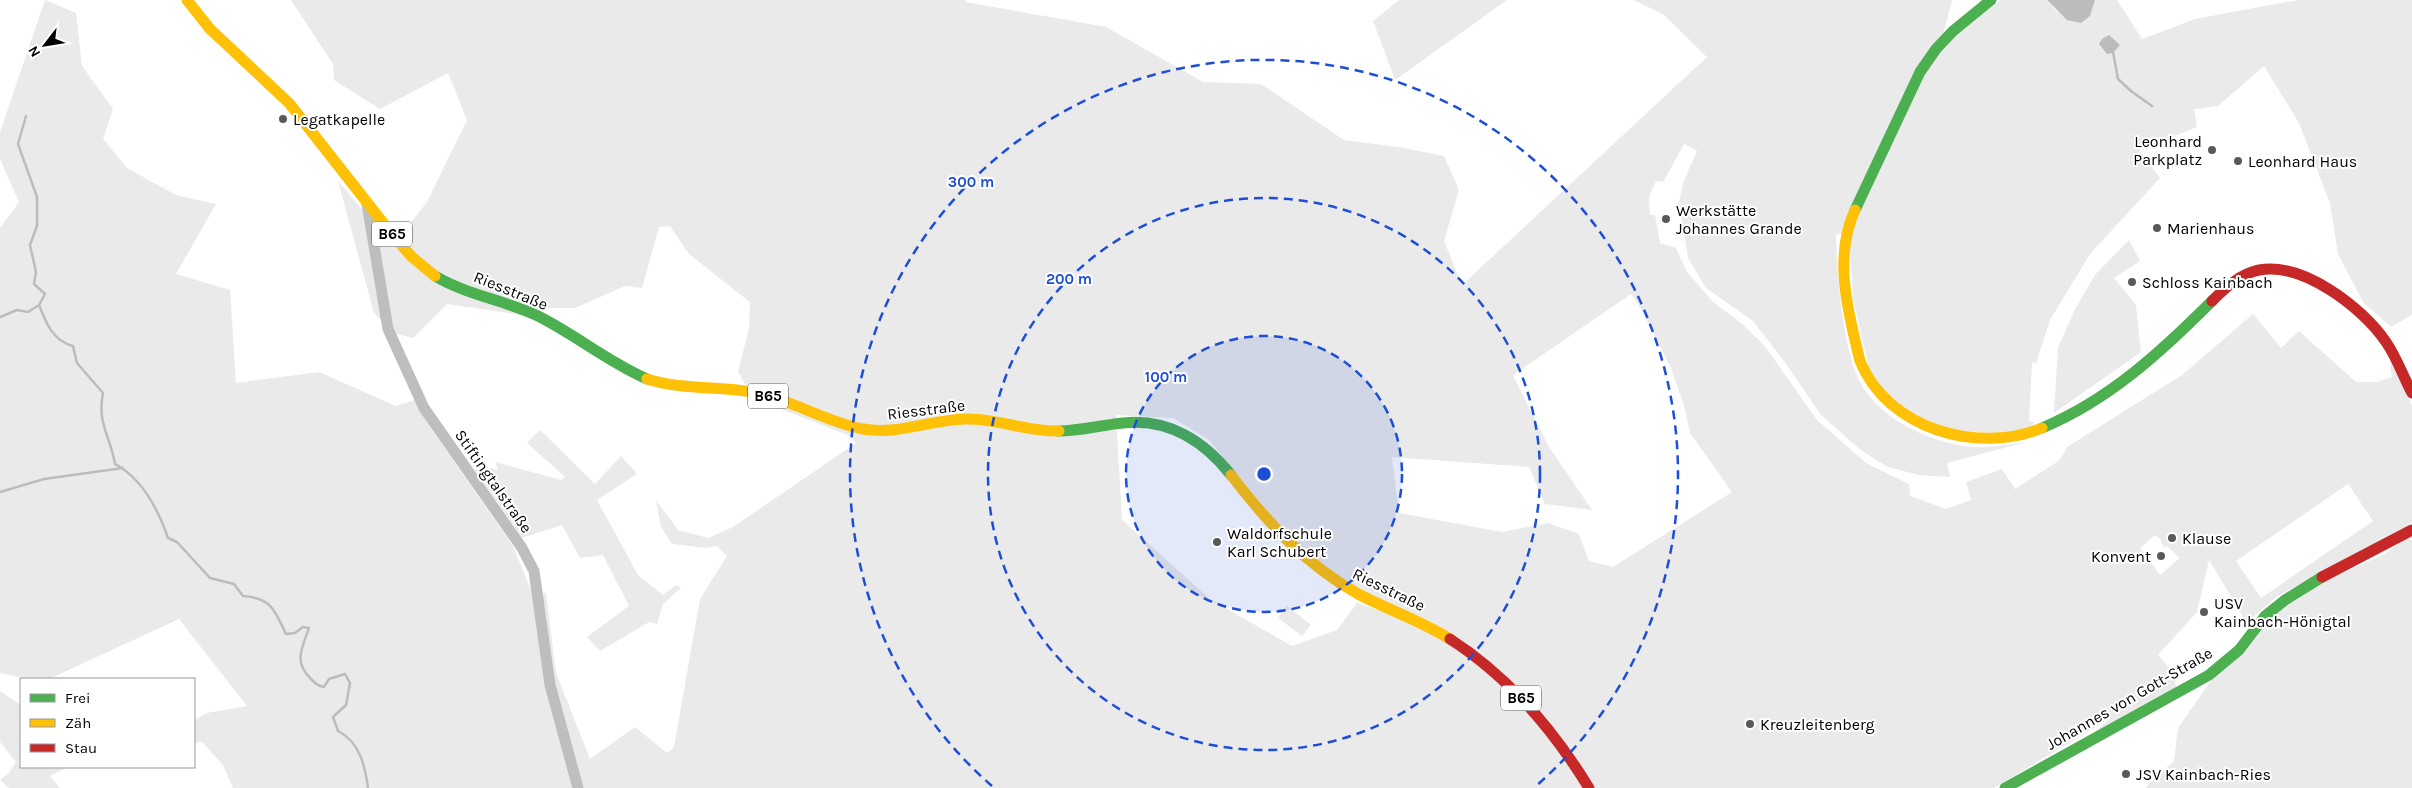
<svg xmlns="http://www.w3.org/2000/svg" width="2412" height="788" viewBox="0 0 2412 788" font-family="Karla,sans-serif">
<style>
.green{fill:#eaeaea;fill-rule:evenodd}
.water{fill:#bcbcbc}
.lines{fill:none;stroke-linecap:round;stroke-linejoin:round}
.stream{stroke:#bcbcbc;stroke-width:2.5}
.street{stroke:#bebebe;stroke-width:11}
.fast{stroke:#4caf50;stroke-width:11}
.slow{stroke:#ffc107;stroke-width:11}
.jam{stroke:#c62828;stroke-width:11}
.ring{fill:none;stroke:#1d4ed8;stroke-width:2.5;stroke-dasharray:9 6}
.poi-dot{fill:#595959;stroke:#fff;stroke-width:2}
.labels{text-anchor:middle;stroke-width:4;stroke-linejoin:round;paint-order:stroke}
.shield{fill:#fff;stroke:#4c4c4c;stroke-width:1}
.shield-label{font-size:15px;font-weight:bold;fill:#000}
.poi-label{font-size:16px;fill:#000;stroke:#fff;text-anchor:start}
.street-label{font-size:16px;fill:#000;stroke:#fff}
.centre{fill:#1d4ed8;stroke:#fff;stroke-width:2.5}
.ring-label{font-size:15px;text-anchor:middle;font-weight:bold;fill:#1d4ed8;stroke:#fff;stroke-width:4;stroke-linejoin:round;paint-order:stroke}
</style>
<rect width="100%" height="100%" fill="#fff"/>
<!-- green -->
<path class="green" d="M45 0 76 13 82 66 113 109 103 139 127 168 176 195 216 204 176 274 230 290 236 383 319 372 396 406 415 400 428 424 513 546 532 593H546L556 673 590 759 635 727 667 753 674 747 700 599 727 556 717 546 706 548 672 544 661 527 656 500 678 530 708 538 733 527 856 443 850 436 753 398 738 372 749 328 750 302 689 254 670 226 659 227 642 288 625 286 575 308H540L521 315 447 304 413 338 393 333 374 313 338 181 393 246 427 202 467 120 448 73 380 109 334 80 333 64 291 0H965L966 2 1106 27 1203 82 1261 84 1344 140 1398 147 1444 156 1459 190 1444 241 1462 285 1707 57 1663 14 1633 0H1952L1944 31 1947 42 2001 0H2047L2057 12 2090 16 2095 0H2117L2142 39 2195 19 2298 0H2412V315L2391 327 2363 302 2338 254 2330 203 2299 123 2264 66 2218 106 2194 109 2197 127 2139 150 2160 178 2090 254 2050 320 2036 363 2032 362 2029 421 2034 422 2033 428 1998 433 1956 431 1924 419 1895 404 1871 377 1853 298 1849 231 1836 235C1837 275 1842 348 1861 384 1882 421 1933 444 1974 447 1991 448 2010 444 2027 442L1947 463 1950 477 1919 475 1888 467 1862 451 1821 415 1784 361 1753 321 1706 288 1688 258 1679 203 1683 183 1697 151 1684 144 1663 182 1656 181 1649 196 1650 215H1655L1660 243 1676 248 1687 272 1712 301 1741 323 1764 345 1817 420 1866 463 1909 484 1910 496 1946 509 1971 500 1966 482 2002 469 2015 489 2060 460 2067 447 2182 375 2253 314 2281 348 2299 331 2356 382H2377L2392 377 2390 364H2394L2412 406V522L2406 528 2276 597 2252 618 2245 620 2209 560 2197 612 2158 655 2175 675 2176 692 2081 744 2112 717 1994 788H233L223 765 202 742 194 743V720L207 713 247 706 179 619 49 679H28L0 673V228L19 202 0 159V132ZM1631 294 1640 307 1671 368 1685 409 1690 433 1732 492 1613 567 1589 561 1579 534 1548 523 1502 532 1399 513 1392 457 1529 467 1545 504 1592 510 1549 447 1513 375ZM1116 415 1173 418 1208 439 1310 562 1424 625 1357 603 1337 630 1292 646 1210 599 1122 520ZM2348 484 2373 521 2261 598 2236 561ZM2155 535 2162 541 2161 543 2165 548 2167 546 2180 558 2160 575 2140 548Z
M1399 0H1507L1395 80 1373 21Z
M2129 240 2140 261 2114 278 2136 305 2141 352 2054 413 2058 348 2075 309 2095 275Z
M540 430 595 484 621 456 637 474 597 500 638 575 663 595 676 585 681 588 663 604 657 624 649 622 600 651 587 637 629 606 603 555 580 558 562 525 522 538 475 470 476 465 498 470 495 462 561 480 565 477 527 443Z
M2408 537 2412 541V788H2145L2174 761 2178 728 2210 682 2268 619 2327 580 2383 555Z
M1287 606 1311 625 1302 636 1278 618Z
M0 691 21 705V767H68L50 776 60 788H9L0 780 9 773 16 762 0 742Z"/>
<!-- water -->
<path class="water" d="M2047 0H2095L2090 16 2081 23 2067 20Z
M2109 35 2120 45 2113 53 2107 54 2099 44 2102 39Z"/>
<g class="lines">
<!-- stream -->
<path class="stream" d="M2113 52 2118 79 2131 91 2152 106
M39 305C46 323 53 341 73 346L77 363 103 393C97 424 110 435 115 464 143 479 158 509 168 538L177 542 210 578 234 584 243 596C272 598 275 611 286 634L295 633 303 627 309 628C302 648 293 662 311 679 315 683 318 686 324 687L329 679 345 674 350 683 346 705 333 717 338 731C360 742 365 766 368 788
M0 317 17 310 28 312 39 305 45 294 34 284 36 272 30 245 37 226V197L18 144 26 116
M0 492 44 479 123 468"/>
<!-- street -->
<path class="street" d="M367 204 388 329 424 408 522 548 534 571 550 685 578 788"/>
<!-- fast -->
<path class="fast" d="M1855 210 1920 72 1936 49 1953 31 1991 0
M435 276C467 295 504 300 538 316 576 335 608 362 647 379
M2042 428C2109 400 2161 352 2212 301
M1059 431C1080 431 1101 425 1123 423 1168 418 1204 441 1231 475
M2005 788 2209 675 2239 650 2265 616 2285 600 2322 577"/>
<!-- slow -->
<path class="slow" d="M187 0 210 29 289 103 395 238 412 257 435 276
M1855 210C1833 257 1848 312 1860 361 1887 428 1977 455 2042 428
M647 379C682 390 717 386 752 392 791 399 825 422 863 429 899 435 930 420 965 419 997 418 1027 432 1059 431
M1231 475C1268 523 1305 564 1358 594 1389 610 1421 621 1450 639"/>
<!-- jam -->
<path class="jam" d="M2212 301C2225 288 2240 274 2259 270 2303 262 2362 307 2386 342 2397 358 2403 376 2412 393
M2322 577 2412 530
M1450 639C1509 677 1553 729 1589 788"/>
</g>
<!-- distance rings -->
<circle cx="1264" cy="474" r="138" fill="#1d4ed8" fill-opacity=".12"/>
<g class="ring">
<circle cx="1264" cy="474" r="138"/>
<circle cx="1264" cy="474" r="276"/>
<path d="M992 786A414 414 0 1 1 1536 786"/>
</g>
<!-- markers -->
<g class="poi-dot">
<circle cx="283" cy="119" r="5"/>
<circle cx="2212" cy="150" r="5"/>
<circle cx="2238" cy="161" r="5"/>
<circle cx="1666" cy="219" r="5"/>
<circle cx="2157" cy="228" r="5"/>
<circle cx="2132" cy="282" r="5"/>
<circle cx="2172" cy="538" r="5"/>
<circle cx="1217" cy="542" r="5"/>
<circle cx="2161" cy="556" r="5"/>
<circle cx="2204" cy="612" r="5"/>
<circle cx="1750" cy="724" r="5"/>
<circle cx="2126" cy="774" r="5"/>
</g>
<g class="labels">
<!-- shield labels -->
<g class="shield">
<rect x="372" y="221.5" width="40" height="25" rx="4"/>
<rect x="748" y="383.5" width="40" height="25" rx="4"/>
<rect x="1501" y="685.5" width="40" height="25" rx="4"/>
</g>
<g class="shield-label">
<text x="392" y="239">B65</text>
<text x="768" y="401">B65</text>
<text x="1521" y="703">B65</text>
</g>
<!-- poi labels -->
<g class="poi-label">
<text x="293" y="125">Legatkapelle</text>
<text x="2202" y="147" text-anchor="end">Leonhard<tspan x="2202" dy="18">Parkplatz</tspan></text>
<text x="2248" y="167">Leonhard Haus</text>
<text x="1676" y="216">Werkstätte<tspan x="1676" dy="18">Johannes Grande</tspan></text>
<text x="2167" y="234">Marienhaus</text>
<text x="2142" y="288">Schloss Kainbach</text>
<text x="1227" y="539">Waldorfschule<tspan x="1227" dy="18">Karl Schubert</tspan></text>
<text x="2182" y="544">Klause</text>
<text x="2151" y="562" text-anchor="end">Konvent</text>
<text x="2214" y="609">USV<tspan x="2214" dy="18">Kainbach-Hönigtal</tspan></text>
<text x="1760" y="730">Kreuzleitenberg</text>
<text x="2136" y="780">JSV Kainbach-Ries</text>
</g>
<!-- street labels -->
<g class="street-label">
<text transform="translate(511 290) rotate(22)" y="6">Riesstraße</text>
<text transform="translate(926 409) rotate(-7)" y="6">Riesstraße</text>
<text transform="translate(494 481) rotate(55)" y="6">Stiftingtalstraße</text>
<text transform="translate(1389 589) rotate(26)" y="6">Riesstraße</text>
<text transform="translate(2129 698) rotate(-30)" y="6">Johannes von Gott-Straße</text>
</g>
</g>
<circle cx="1264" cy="474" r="8" class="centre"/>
<g class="ring-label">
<text x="971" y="187">300 m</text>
<text x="1069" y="284">200 m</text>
<text x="1166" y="382">100 m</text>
</g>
<!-- legend -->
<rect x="20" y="678" width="175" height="90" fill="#ffffff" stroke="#999999"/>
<rect x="30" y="694" width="25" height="8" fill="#4caf50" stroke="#999999"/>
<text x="65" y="703" font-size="15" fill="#000000">Frei</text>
<rect x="30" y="719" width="25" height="8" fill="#ffc107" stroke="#999999"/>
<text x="65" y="728" font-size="15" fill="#000000">Zäh</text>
<rect x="30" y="744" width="25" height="8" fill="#c62828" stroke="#999999"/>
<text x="65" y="753" font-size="15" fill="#000000">Stau</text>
<!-- north arrow -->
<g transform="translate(45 45) rotate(239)" stroke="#ffffff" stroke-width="4" paint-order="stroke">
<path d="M0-4L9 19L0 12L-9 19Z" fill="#000000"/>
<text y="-8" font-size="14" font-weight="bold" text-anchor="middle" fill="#000000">N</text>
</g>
</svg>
